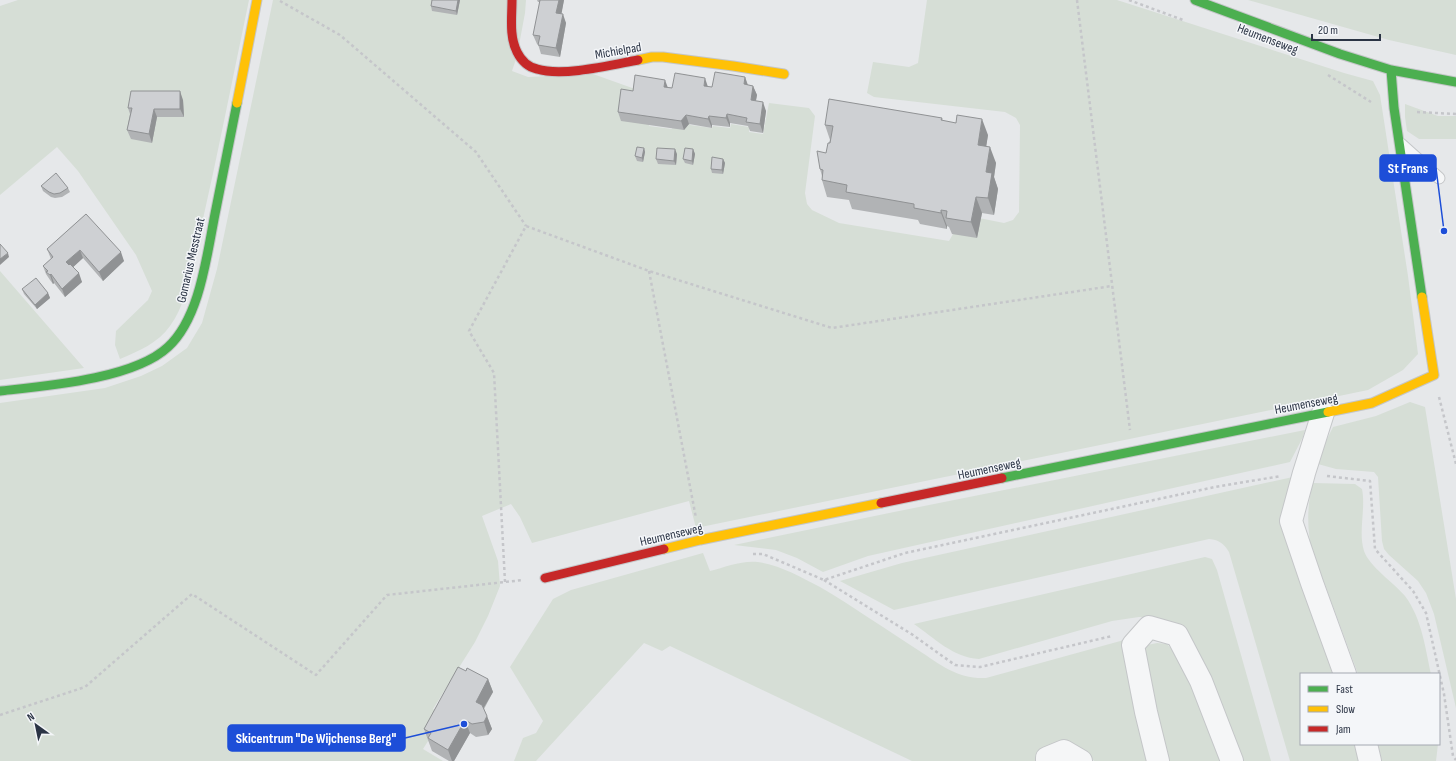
<svg xmlns="http://www.w3.org/2000/svg" width="1456" height="761" viewBox="0 0 1456 761" font-family="'Sofia Sans Condensed',sans-serif">
<style>
.green{fill:#d6ded6}
.lines{fill:none;stroke-linecap:round;stroke-linejoin:round}
.lane-casing{stroke:#c4c6c8;stroke-width:13}
.street-casing{stroke:#c4c6c8;stroke-width:24}
.fast-casing{stroke:#c4c6c8;stroke-width:11}
.slow-casing{stroke:#c4c6c8;stroke-width:11}
.jam-casing{stroke:#c4c6c8;stroke-width:11}
.path{stroke:#c5c6ca;stroke-width:2.5;stroke-dasharray:3 3;stroke-linecap:butt}
.lane{stroke:#f5f6f7;stroke-width:11}
.street{stroke:#f5f6f7;stroke-width:22}
.fast{stroke:#4caf50;stroke-width:9}
.slow{stroke:#ffc107;stroke-width:9}
.jam{stroke:#c62828;stroke-width:9}
.wall{fill:#b1b3b5}
.shaded-wall{fill:#909294}
.building{fill:#ced0d3;stroke:#909294}
.labels{text-anchor:middle;stroke-width:3;stroke-linejoin:round;paint-order:stroke}
.street-label{font-size:13px;fill:#2b3445;stroke:#f4f6f9}
.leader{fill:none;stroke:#1d4ed8;stroke-width:1.5}
.callout-dot{fill:#1d4ed8;stroke:#f4f6f9;stroke-width:1.5}
.callout{fill:#1d4ed8;stroke:#1d4ed8;stroke-width:1.5}
.callout-label{font-size:14px;text-anchor:middle;font-weight:bold;fill:#fff}
</style>
<rect width="100%" height="100%" fill="#e6e8ea"/>
<!-- green -->
<path class="green" d="M18 0H249C233 76 218 153 201 228 194 258 188 302 170 326 158 343 139 351 120 359L115 345 116 331 148 300 152 291 136 255 78 171 57 147 0 195V6Z
M273 0H526L525 13 517 56 512 71 528 77 593 74 635 89 650 117 649 126 672 129 675 116 691 118 690 125 712 128 713 126 730 128 731 124 749 127V132L763 134 769 103 809 108 815 116 805 193 807 204 812 210 839 223 949 241 964 215 1004 223 1013 220 1019 212 1020 125 1016 118 1005 112 874 97 867 93 873 62 909 67 918 63 927 0H1117L1344 73 1373 81 1380 95 1408 276 1418 354 1403 370 1368 390 696 528 689 501 532 543 520 517 511 504 482 516 498 561 500 586 488 616 475 642 433 709 444 716 423 749 443 761H0V403L105 388 141 376 162 366 187 348 202 323 217 269Z
M1248 0H1456V55L1389 40Z
M1405 104 1438 116H1456V139H1419L1407 131 1405 117Z
M0 271 84 368 0 380Z
M1410 402 1425 407 1456 599V708L1434 614 1426 593 1418 581 1389 555 1384 549 1382 541 1378 477 1374 472 1336 469 1318 464 1325 443 1333 427 1376 416Z
M1305 430 1303 437 1290 462 868 556 823 572 797 558 776 550 734 545 894 512Z
M1293 477 1288 504 1338 674H1301V744H1358L1362 761H1290L1229 552C1224 544 1220 540 1209 539L894 610 840 581 902 563Z
M1313 483 1355 484 1362 489C1366 508 1358 532 1364 551 1369 566 1394 583 1405 596 1422 619 1425 647 1431 674H1358L1311 547C1307 525 1307 505 1313 483Z
M703 553 710 571C725 567 743 560 758 562 780 565 801 577 820 587 854 607 885 629 918 650 941 665 957 679 986 678L1124 640 1150 761H1094L1089 754 1073 746 1040 761H912L670 646 662 651 644 643 536 761H514L523 738 536 733 543 721 510 667 553 599 571 590Z
M1205 557 1212 559 1217 570 1271 761H1241L1156 618 1139 617 1112 621 979 659C954 658 934 638 914 624Z
M1157 643 1167 644 1174 652 1187 676 1222 761H1167L1142 652 1147 645Z
M1378 744H1438L1436 761H1382Z"/>
<g class="lines">
<defs>
<path id="lane" d="M1401 144 1439 178"/>
<path id="street" d="M1323 413 1304 473 1291 521 1312 583 1345 674
M1366 744 1370 761
M1047 761V758L1064 751 1081 761
M1158 761 1146 712 1133 645 1149 627 1177 635 1201 681 1232 761"/>
<path id="fast" d="M1195 0 1340 54 1391 70 1456 82
M1391 70 1394 108 1422 297
M0 391C46 386 134 379 168 347 201 317 207 252 216 209 223 174 230 138 237 103
M1002 478 1328 412"/>
<path id="slow" d="M638 60 652 57H663L733 66 784 74
M237 103 257 0
M1328 412 1372 403 1434 375 1422 297
M664 549 700 540 881 503"/>
<path id="jam" d="M512 0C512 17 509 36 517 52 521 60 528 67 537 69 563 77 611 65 638 60
M881 503 1002 478
M545 578 664 549"/>
</defs>
<!-- lane casing -->
<use href="#lane" class="lane-casing"/>
<!-- street casing -->
<use href="#street" class="street-casing"/>
<!-- fast casing -->
<use href="#fast" class="fast-casing"/>
<!-- slow casing -->
<use href="#slow" class="slow-casing"/>
<!-- jam casing -->
<use href="#jam" class="jam-casing"/>
<!-- path -->
<path class="path" d="M1077 0 1130 430
M1129 0 1183 20
M280 1 340 35 476 152 526 226
M1328 75 1371 102
M1417 112 1456 114
M649 271 696 518
M1439 397 1456 464
M1327 476 1370 481 1375 549 1413 591 1426 613 1444 694 1453 756 1456 760
M753 554H763L824 580 905 553 1215 487 1281 476
M824 580 913 635 955 665 980 667 1112 636
M505 582 494 373 469 331 526 226 649 271 832 328 1112 286
M0 715 85 687 192 594 316 675 387 595 523 580"/>
<!-- lane -->
<use href="#lane" class="lane"/>
<!-- street -->
<use href="#street" class="street"/>
<!-- fast -->
<use href="#fast" class="fast"/>
<!-- slow -->
<use href="#slow" class="slow"/>
<!-- jam -->
<use href="#jam" class="jam"/>
</g>
<!-- wall -->
<path class="wall" d="M432 0H460L457 15 432 11 431 6Z
M537 0H564L561 14 566 23 560 57 541 54 538 44H537L533 35 540 2H538Z
M745 77 748 85 753 86 757 95 756 101 766 111 763 133 750 131 748 126 730 123V127L712 125V128L689 124 684 130 621 121 618 112 633 91 668 87 672 88 712 87Z
M183 100 184 117H157L152 143 131 139 127 130 130 114 128 108Z
M942 118 943 121 988 135 986 146 996 163 994 177 998 189 994 215 982 213 977 238 952 234 949 227 947 226V229L920 224 918 220 852 209 849 200 827 197 822 180V176L820 169 826 153 830 140 825 125Z
M644 148 645 152 643 162 637 161 635 156Z
M693 149 695 154 693 165 685 163 683 159Z
M677 154 676 165 658 164 656 159Z
M723 159 725 163 723 174 712 173 711 169Z
M41 186 68 188 70 192 62 197 55 198 51 197 43 191Z
M86 214 124 261 103 281 83 258 73 267 82 282 65 297 54 283 53 284 50 280 46 274 43 266 51 259 47 249Z
M22 289 48 293 50 298 37 309 24 294Z
M466 671 488 679 493 692 484 709 492 729 488 735 476 737 470 733 454 761H449L432 751 424 729Z"/>
<!-- shaded-wall -->
<path class="shaded-wall" d="M458 0H460L457 15 456 11Z
M559 0H564L560 22 556 13Z
M563 14 566 23 560 57 556 48Z
M745 77 748 86 744 84Z
M705 78 708 87 704 86Z
M665 80 668 88 664 87Z
M753 86 757 95 754 109 751 100Z
M180 91 183 100 184 117 180 109Z
M763 102 766 111 763 133 760 124Z
M154 109 157 117 152 143 149 134Z
M727 114 730 123V127L726 118Z
M686 115 689 124 684 130 681 121Z
M709 116 712 125V128L708 119Z
M982 119 988 135 984 161 978 145Z
M990 147 996 163 994 177 998 189 994 215 988 198 986 172Z
M644 148 645 152 643 162 642 158Z
M675 149 677 154 676 165 674 161Z
M693 149 695 154 693 165 692 161Z
M723 159 725 163 723 174 722 170Z
M976 197 982 213 977 238 971 222Z
M941 210 947 226V229L941 213Z
M80 250 83 258 70 270 66 262Z
M121 252 124 261 103 281 99 272Z
M8 253 9 257 0 265V259Z
M79 273 82 282 65 297 62 289Z
M51 274 54 283 53 284 50 275Z
M48 293 50 298 37 309 35 305Z
M488 679 493 692 480 714 476 702Z
M487 716 492 729 488 735 484 722Z
M465 720 470 733 454 761H452L448 750Z"/>
<!-- building -->
<path class="building" d="M432 0H458L456 11 431 6Z
M540 0H559L556 13 563 14 556 48 538 45 540 36 533 35Z
M715 72 745 77 744 84 753 86 751 100 763 102 760 124 746 122 747 118 727 114 726 118 709 116 708 119 686 115 681 121 618 112 621 89 633 91 635 75 665 80 664 87 672 88 675 73 705 78 704 86 712 87Z
M131 91H180V109H154L149 134 127 130 132 108H128Z
M829 99 942 118 941 120 956 123 957 115 982 119 978 145 990 147 986 172 992 173 988 198 976 197 971 222 946 218 947 211 941 210V213L914 208V204L846 192 847 185 822 180 823 170 820 169 817 151 826 153 828 143H830L833 126 825 125Z
M637 147 644 148 642 158 635 156Z
M657 148 675 149 674 161 656 159Z
M685 148 693 149 692 161 683 159Z
M712 157 723 159 722 170 711 169Z
M56 173 68 188 60 193 54 194 49 192 41 186Z
M86 214 121 252 99 272 80 250 66 262 69 265 70 264 79 273 62 289 51 274 50 275 46 272 48 271 43 266 53 257 47 249Z
M0 244 8 253 0 259Z
M36 278 48 293 35 305 22 289Z
M458 667 466 671 467 668 488 679 476 702 482 705 487 716 484 722 472 724 465 720 448 750 428 738 431 733 424 729Z"/>
<g class="labels">
<!-- street labels -->
<g class="street-label">
<text transform="translate(1268 38) rotate(21)" y="5">Heumenseweg</text>
<text transform="translate(618 50) rotate(-10)" y="5">Michielpad</text>
<text transform="translate(190 260) rotate(-77)" y="5">Gomarius Messtraat</text>
<text transform="translate(1306 403) rotate(-11)" y="5">Heumenseweg</text>
<text transform="translate(989 468) rotate(-12)" y="5">Heumenseweg</text>
<text transform="translate(671 534) rotate(-13)" y="5">Heumenseweg</text>
</g>
</g>
<!-- callouts -->
<path class="leader" d="M1444 231L1436 168M464 724L405 738"/>
<g class="callout-dot">
<circle cx="1444" cy="231" r="4"/>
<circle cx="464" cy="724" r="4"/>
</g>
<g class="callout">
<rect x="1380" y="155" width="56" height="26" rx="4"/>
<rect x="228" y="725" width="177" height="26" rx="4"/>
</g>
<g class="callout-label">
<text x="1408" y="173">St Frans</text>
<text x="316" y="743">Skicentrum "De Wijchense Berg"</text>
</g>
<!-- legend -->
<rect x="1300" y="673" width="140" height="72" fill="#f4f6f9" stroke="#a4a8b1"/>
<rect x="1308" y="686" width="20" height="6" fill="#4caf50" stroke="#a4a8b1"/>
<text x="1336" y="693" font-size="12" fill="#2b3445">Fast</text>
<rect x="1308" y="706" width="20" height="6" fill="#ffc107" stroke="#a4a8b1"/>
<text x="1336" y="713" font-size="12" fill="#2b3445">Slow</text>
<rect x="1308" y="726" width="20" height="6" fill="#c62828" stroke="#a4a8b1"/>
<text x="1336" y="733" font-size="12" fill="#2b3445">Jam</text>
<!-- north arrow -->
<g transform="translate(36 725) rotate(327)" stroke="#f4f6f9" stroke-width="3" paint-order="stroke">
<path d="M0-3L7 15L0 10L-7 15Z" fill="#2b3445"/>
<text y="-6" font-size="11" font-weight="bold" text-anchor="middle" fill="#2b3445">N</text>
</g>
<!-- scale -->
<path d="M1312 34v6h68v-6" fill="none" stroke="#2b3445" stroke-width="2"/>
<text x="1318" y="34" font-size="12" fill="#2b3445" stroke="#f4f6f9" stroke-width="3" paint-order="stroke">20 m</text>
</svg>
